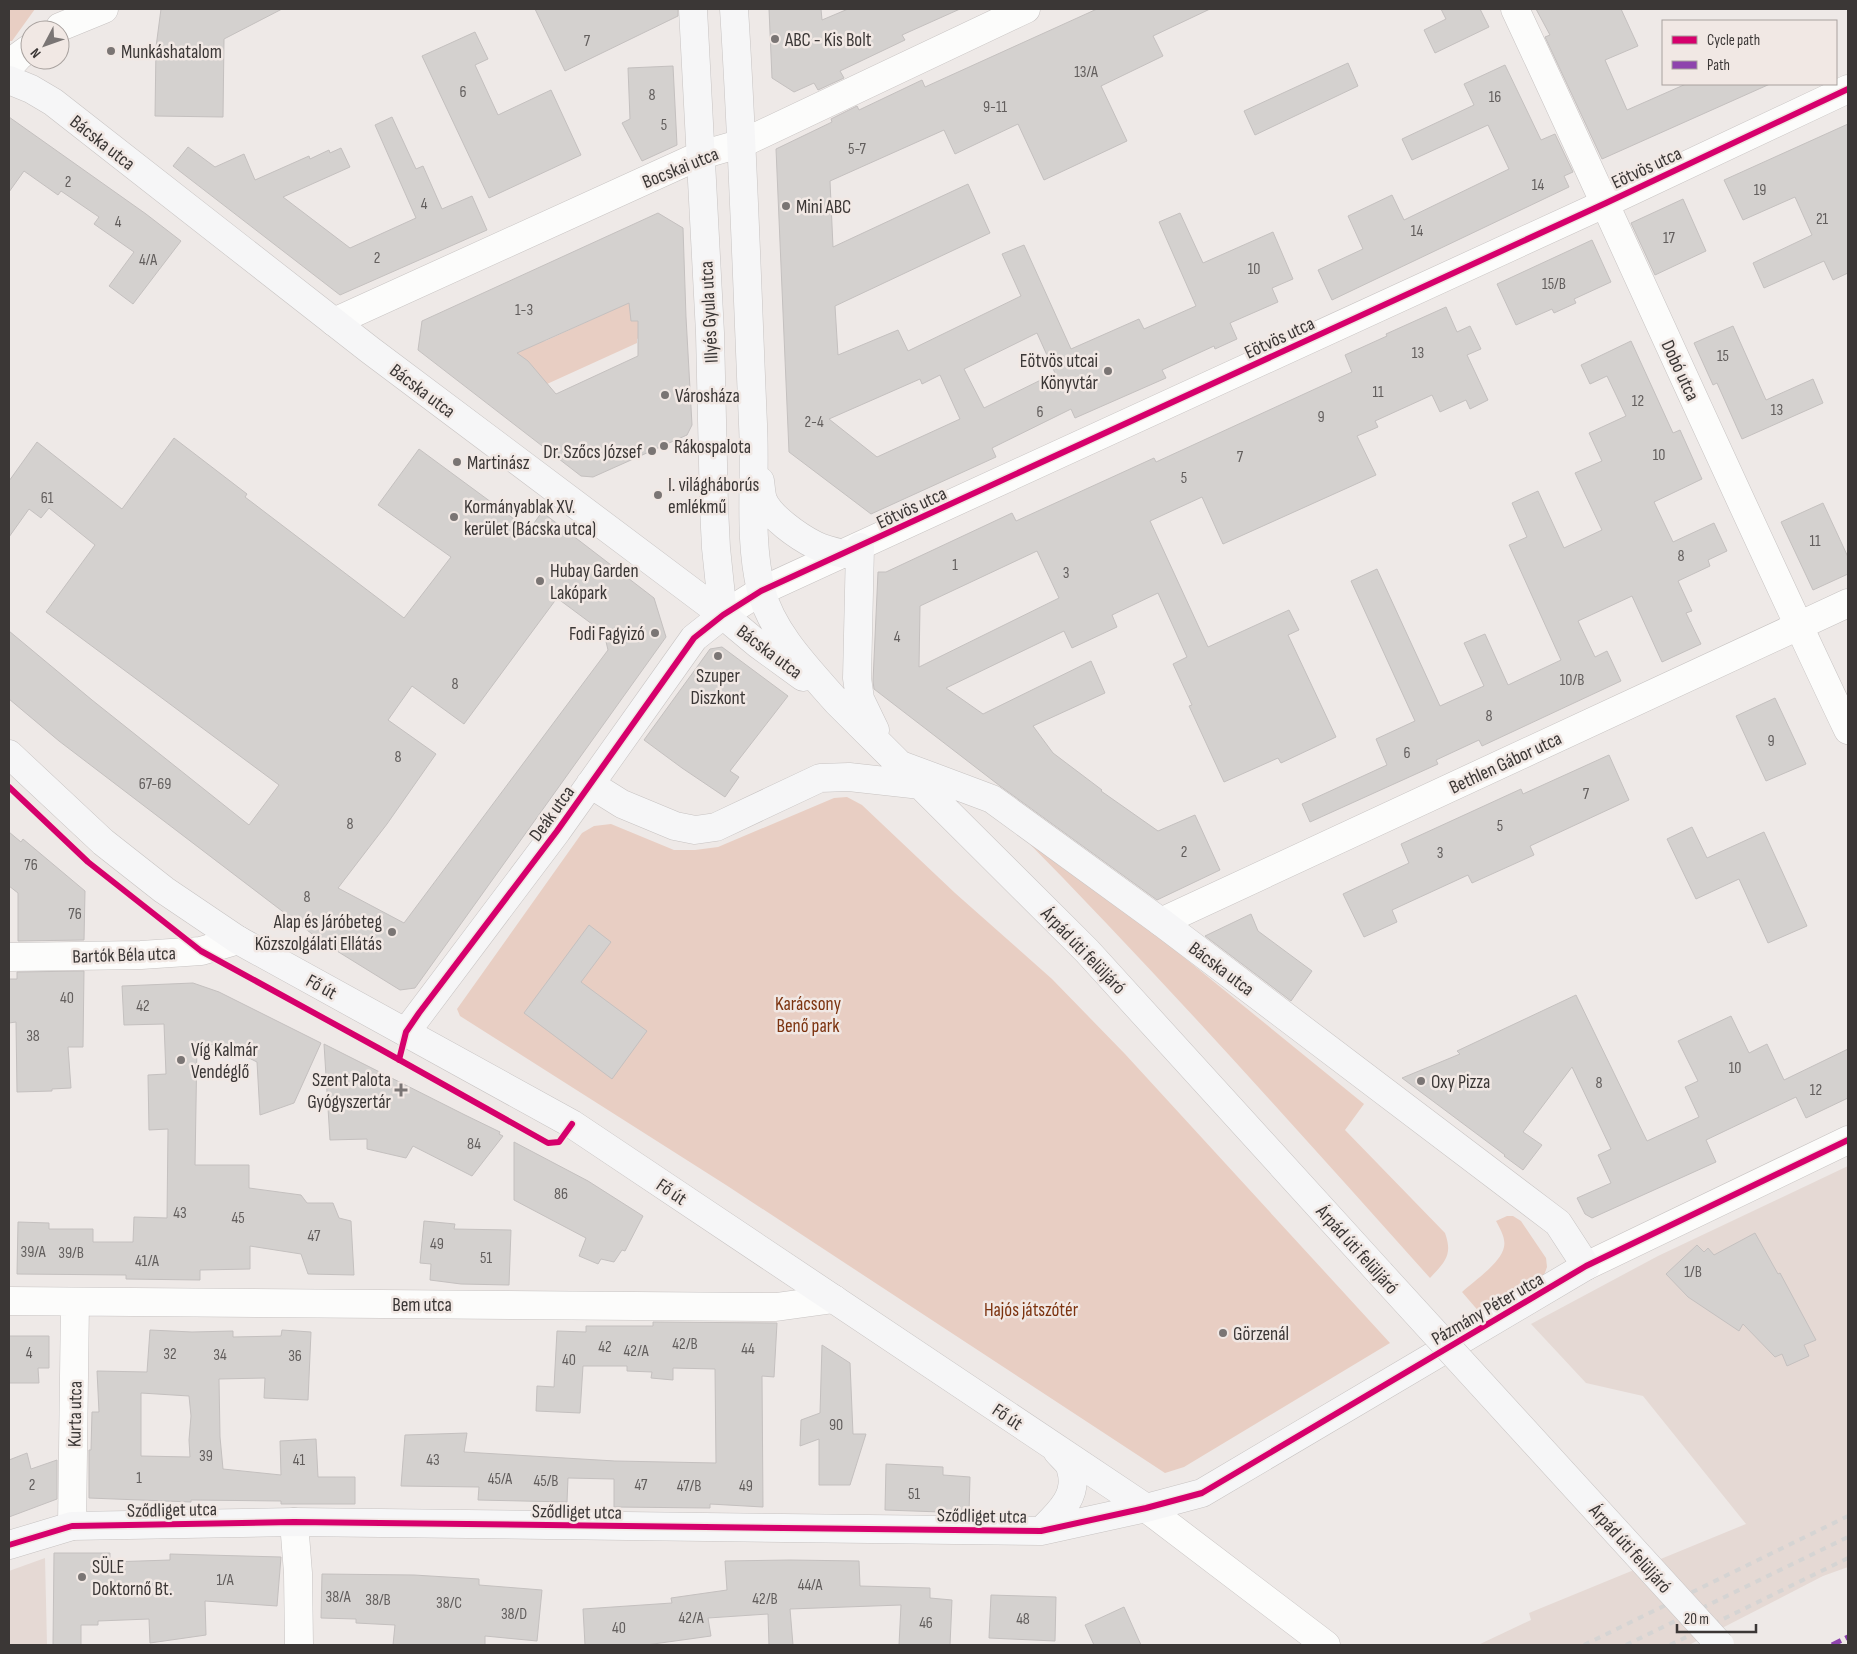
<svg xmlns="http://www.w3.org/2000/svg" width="1857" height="1654" viewBox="0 0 1857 1654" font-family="'Sofia Sans Condensed',sans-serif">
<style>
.built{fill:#e5d9d4}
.green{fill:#e8cec3}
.building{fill:#d4d1cf;stroke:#c4c0bf;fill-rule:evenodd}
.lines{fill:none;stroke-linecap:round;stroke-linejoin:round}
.street-casing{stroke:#c7c3c2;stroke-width:29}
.secondary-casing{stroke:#c7c3c2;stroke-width:29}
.street{stroke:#fcfcfb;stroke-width:28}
.secondary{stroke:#f6f6f7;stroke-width:28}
.rail{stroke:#d5d4d3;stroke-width:4;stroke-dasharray:6 6;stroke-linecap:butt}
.secondary-bridge-casing{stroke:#c7c3c2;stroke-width:29;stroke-linecap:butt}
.secondary-bridge{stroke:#f6f6f7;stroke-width:28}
.quiet{stroke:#8e44ad;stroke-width:5;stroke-dasharray:10 5;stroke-linecap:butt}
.cycleway-casing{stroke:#f1e8e4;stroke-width:9}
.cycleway{stroke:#d6006c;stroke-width:6}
.poi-dot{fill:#7a7574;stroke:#f1e8e4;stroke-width:2}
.labels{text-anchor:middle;stroke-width:5;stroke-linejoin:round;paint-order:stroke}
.number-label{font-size:16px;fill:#625e5d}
.poi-label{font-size:19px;fill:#3b3736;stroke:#f1e8e4;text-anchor:start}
.street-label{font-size:19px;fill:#3b3736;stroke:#f1e8e4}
.park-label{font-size:19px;fill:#7c330f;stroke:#f1e8e4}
</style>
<rect width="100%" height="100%" fill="#eee9e7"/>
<!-- built -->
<path class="built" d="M1848 1166V1567L1823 1576 1689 1645H1478L1531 1620 1529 1613 1746 1524 1643 1396 1586 1383 1531 1324 1658 1256Z
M45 1558 47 1645H9V1571Z"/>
<!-- green -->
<path class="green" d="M9 9H35L12 41H9Z
M628 290 645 320 646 335 637 339V343L547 384 529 363 507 345 545 341 602 315Z
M847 797 862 805 955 893 1052 979 1125 1054 1390 1343 1184 1467 1165 1473 726 1185 460 1016 457 1009 582 833 594 826 611 824 674 850H695L718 847 834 798Z
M1010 824 1127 911 1364 1104 1345 1130 1445 1233C1453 1255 1445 1262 1430 1278 1292 1124 1155 970 1010 824Z
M1507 1216H1513L1521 1221 1546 1258 1547 1267 1543 1278 1481 1314 1462 1292C1474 1281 1501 1263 1504 1247 1506 1238 1500 1229 1496 1221Z"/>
<!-- building -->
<path class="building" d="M161 9H282L224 39 223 117 155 116 156 47Z
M535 9H678V16L565 71Z
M769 9H821L822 20 848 9H960L902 35 905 40 840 71 844 78 818 90 814 83 794 92 772 78Z
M1097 9H1210L1153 36 1163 56 1101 86 1127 141 1044 180 1018 124 955 154 944 130 830 181 833 247 968 184 990 233 835 306 838 355 898 330 908 351 1021 296 1002 254 1024 245 1071 349 1139 319 1144 329 1196 306 1159 222 1180 213 1203 263 1273 232 1293 279 1272 288 1278 302 1230 323 1237 339 1215 349 1214 346 1162 370 1166 378 1075 418 1071 409 992 448 996 457 871 514 789 452 776 149 832 122 831 119 857 106 859 110 922 80 925 87ZM1037 333 1055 373 984 408 964 369ZM940 375 960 419 877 457 829 419 920 379 922 384Z
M1441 9H1480L1489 27 1435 53 1424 30 1446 19Z
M1536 9H1621L1638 46 1605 60 1627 110 1686 84H1770L1602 159 1545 37 1550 35Z
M475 32 488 59 475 65 498 115 551 90 581 155 489 198 422 56Z
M1348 63 1358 86 1255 135 1244 111Z
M1505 65 1541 140 1555 134 1573 172 1564 176 1569 187 1332 300 1318 270 1363 249 1348 216 1392 195 1404 220 1509 169 1488 125 1412 160 1402 139 1474 105 1464 84Z
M673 66 677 145 642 161 622 123 630 119 628 68Z
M9 117 146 214 181 241 133 304 109 286 134 252 94 224 99 217 61 191 58 195 24 171 9 192Z
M392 117 416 169 423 166 442 209 472 196 487 230 340 295 173 166 188 147 215 167 244 154 255 180 309 156 310 159 329 150 330 153 341 148 350 167 283 197 350 248 416 218 375 125Z
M1848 124V273L1833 280 1824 261 1764 288 1753 263 1812 235 1795 197 1743 220 1724 180Z
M1683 199 1706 251 1655 275 1631 223Z
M658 213 683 228 686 317 692 425 687 435 593 477 581 476 418 350 422 321ZM629 303 631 321H638V356L556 394 528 361 517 353Z
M1592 240 1611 282 1574 299 1576 303 1554 313 1552 309 1516 325 1497 284Z
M1446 307 1457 332 1470 326 1481 349 1467 355 1488 400 1470 409 1466 400 1440 412 1432 395 1375 421 1378 427 1357 436 1376 475 1223 544 1202 497 1150 521 1208 647 1289 610 1299 630 1288 635 1336 737 1281 763 1278 758 1224 782 1189 706 1192 705 1173 664 1187 657 1158 593 1112 615 1117 627 1072 648 1064 631 946 688 983 714 1091 661 1105 693 1033 726 1053 753 1102 790 1101 791 1158 831 1195 815 1220 870 1157 900 1000 786 874 689 873 681 878 572H886L1012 513 1016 521 1154 458 1156 462 1352 372 1345 355 1387 336 1386 334ZM1037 551 1059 598 919 667 920 606Z
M1733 326 1766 400 1813 379 1823 403 1742 439 1717 383 1713 385 1694 343Z
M1631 341 1673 433 1680 430 1702 479 1654 502 1673 542 1714 523 1727 551 1708 560 1710 566 1678 581 1692 611 1686 613 1701 644 1662 662 1632 596 1578 621 1595 657 1607 651 1621 681 1482 746 1479 740 1436 760 1438 764 1310 822 1302 804 1387 765 1376 739 1415 721 1351 581 1377 569 1440 706 1484 686 1464 643 1485 634 1508 685 1561 660 1509 545 1527 537 1512 503 1538 491 1564 548 1602 530 1575 473 1602 461 1589 433 1626 416 1607 376 1590 384 1581 365Z
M174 438 247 494 245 497 404 618 451 557 378 505 419 449 529 530 542 512 654 598 666 637 415 988 400 990 324 943 59 741 9 699V631L92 700 249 825 279 785 46 612 95 545 49 508 41 518 29 509 9 537V481L37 442 122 509ZM557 598 604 633 608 650 404 923 338 888 387 824 436 754 388 720 412 686 464 724Z
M1823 503 1848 557V574L1813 590 1781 522Z
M722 647 788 696 730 771 739 777 725 797 682 768 644 740 710 649Z
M1775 698 1806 764 1766 781 1736 716Z
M1609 755 1629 800 1530 846 1534 855 1472 883 1468 875 1392 910 1397 922 1364 937 1343 894 1409 863 1401 844 1521 789 1523 794Z
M1692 827 1707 858 1764 832 1807 926 1768 943 1739 879 1696 899 1667 839Z
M9 832 21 842 23 839 85 891 84 940 18 941V893L9 886Z
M1251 914 1258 931 1312 971 1291 1001 1205 936Z
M589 925 611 942 581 982 647 1031 612 1079 524 1013Z
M84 971 83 1047H68L71 1088 52 1089V1091L17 1092 16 1022 9 1023V979H17V972Z
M193 983 219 992 321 1043 294 1103 260 1115 257 1062 223 1045 197 1044 195 1165H249V1188L301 1195 307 1203H333L339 1218 351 1221 354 1275 308 1274 301 1254 250 1246V1269L200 1270V1280L126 1279V1275L17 1274 18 1222 49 1223V1229H93V1242H133L134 1217 167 1218 168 1129 149 1130 148 1075 166 1074 164 1024 124 1025 122 986Z
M1576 995 1647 1141 1699 1117 1685 1087 1698 1081 1678 1041 1731 1016 1749 1053 1767 1044 1784 1080 1848 1049V1098L1806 1118 1796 1097 1706 1140 1716 1162 1592 1218 1585 1214 1577 1198 1611 1183 1598 1155 1611 1149 1572 1067 1523 1132 1542 1145 1523 1170 1504 1156 1505 1155 1402 1078 1460 1054 1457 1051Z
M324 1044 465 1115 500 1132 499 1134 503 1136 472 1176 413 1146 406 1158 367 1149V1139L330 1140Z
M514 1142 588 1181 643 1216 625 1251 622 1250 614 1262 601 1259 598 1264 579 1256 586 1238 514 1200Z
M424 1221 455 1224 454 1229 511 1230 509 1285 461 1284 430 1280 431 1264 420 1263Z
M1755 1233 1778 1274 1780 1273 1816 1340 1804 1345 1809 1356 1787 1366 1782 1354 1775 1357 1743 1324 1739 1331 1688 1297 1666 1274 1697 1245 1704 1252 1708 1248 1714 1255Z
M653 1322 777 1323 774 1377 762 1376 763 1507 710 1504V1508L614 1507V1479L568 1478 567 1502 478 1500 479 1487 401 1486 405 1435 467 1433 464 1452 615 1461 716 1463 715 1369 673 1368V1380L651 1378 652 1372 627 1371V1366H583L580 1413 536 1411 537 1386 554 1387 557 1331 586 1332V1326H653Z
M150 1330 192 1332 233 1331V1337L281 1336 282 1330 311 1332 308 1400 264 1398 265 1378 219 1379 220 1437 223 1469 281 1475 280 1441 316 1439 318 1477H355V1504H281V1501L191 1500V1502L89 1498V1450H91L92 1412H99L97 1371 147 1372ZM141 1393 189 1396 191 1416 189 1440 190 1457 141 1456Z
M9 1336H49V1368H38L39 1383H9Z
M822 1345 850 1363 853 1434H866L850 1485H819V1439L800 1446 801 1420 820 1413Z
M27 1453 31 1469 57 1460V1499L9 1517V1460Z
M886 1464 943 1467V1475L970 1477 969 1513 885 1510Z
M54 1553H110V1562L170 1560V1554L281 1557 277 1606 205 1601 206 1635 150 1643 149 1619 98 1621V1625H81V1645H53Z
M790 1560 859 1561 860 1586 930 1588V1598L952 1600 950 1645H899L901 1605 790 1609 793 1645H769L768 1614 708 1618 711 1636 646 1645H585L583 1609 672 1603 671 1598 727 1590 725 1561Z
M322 1574 414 1575 479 1579V1585L542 1590 537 1641 485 1636V1645H393L395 1625 356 1623V1619L321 1618Z
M991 1595 1056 1597 1055 1641 989 1638Z
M1124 1607 1141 1645H1094L1085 1625Z"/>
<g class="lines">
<defs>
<path id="street" d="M1515 9C1627 249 1734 491 1848 730
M60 27 104 9
M9 67 19 56 30 48
M334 322 701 155 743 143 1026 9
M723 615 761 591 1606 203 1848 89
M1161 922 1848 603
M9 957 141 955 201 951 238 940
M1586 1266 1848 1140
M9 1301 776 1307 834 1299
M1146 1508 1326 1645
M294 1522 298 1573 299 1645
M72 1526 75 1302"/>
<path id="secondary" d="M693 9 710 333 714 507 716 548 723 615
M734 9C743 147 747 286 753 424 756 479 748 536 761 590 772 633 808 669 837 702L1087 951 1380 1273
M9 80 31 89 53 102 370 350 723 615 759 645 803 677
M760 481C761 487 761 494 763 500 770 517 799 537 815 545 824 550 835 552 845 554
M860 547 857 678 860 699 875 730
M9 754 103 842 164 890 238 940 572 1124 1146 1508
M590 784 622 804 675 826 695 830 716 827 820 778 849 777 921 785
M406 1032 557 831 694 638 723 615
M1041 1531C1058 1514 1079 1496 1071 1470 1070 1463 1061 1456 1057 1451
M9 1545 72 1526 294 1522 1041 1531 1146 1508 1202 1493 1586 1266 1558 1223 1161 922 992 799 901 765"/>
</defs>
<!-- street casing -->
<use href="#street" class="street-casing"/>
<!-- secondary casing -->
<use href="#secondary" class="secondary-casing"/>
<!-- street -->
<use href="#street" class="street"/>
<!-- secondary -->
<use href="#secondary" class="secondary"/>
<!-- rail -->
<path class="rail" d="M1584 1645 1848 1516
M1626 1645 1848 1537
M1670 1645 1848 1558"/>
<defs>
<path id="secondary-bridge" d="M1380 1273 1720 1645"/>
</defs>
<!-- secondary-bridge casing -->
<use href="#secondary-bridge" class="secondary-bridge-casing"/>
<!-- secondary-bridge -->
<use href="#secondary-bridge" class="secondary-bridge"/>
<!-- quiet -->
<path class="quiet" d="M1832 1645 1848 1637"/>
<defs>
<path id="cycleway" d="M9 787 88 862 201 951 380 1049 548 1143 559 1142 572 1124
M399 1060 406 1032 419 1013 557 831 694 638 723 615 761 591 1606 203 1848 89
M9 1545 72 1526 294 1522 1041 1531 1146 1508 1202 1493 1586 1266 1848 1140"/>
</defs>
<!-- cycleway casing -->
<use href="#cycleway" class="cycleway-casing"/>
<!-- cycleway -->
<use href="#cycleway" class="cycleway"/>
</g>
<!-- markers -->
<g class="poi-dot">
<circle cx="775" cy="39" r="5"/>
<circle cx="111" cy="51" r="5"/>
<circle cx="786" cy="206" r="5"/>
<circle cx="1108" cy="371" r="5"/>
<circle cx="665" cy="395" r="5"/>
<circle cx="664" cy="446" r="5"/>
<circle cx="652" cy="451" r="5"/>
<circle cx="457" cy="462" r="5"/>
<circle cx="658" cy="495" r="5"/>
<circle cx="454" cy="517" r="5"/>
<circle cx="540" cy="581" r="5"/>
<circle cx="655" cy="633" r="5"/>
<circle cx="718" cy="656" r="5"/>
<circle cx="392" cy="932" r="5"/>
<circle cx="181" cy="1060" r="5"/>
<circle cx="1421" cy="1081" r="5"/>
<path d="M398.5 1082.5h5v5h5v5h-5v5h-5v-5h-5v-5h5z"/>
<circle cx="1223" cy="1333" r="5"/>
<circle cx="82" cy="1577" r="5"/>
</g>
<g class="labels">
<!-- number labels -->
<g class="number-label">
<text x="587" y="46">7</text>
<text x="1086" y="77">13/A</text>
<text x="463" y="97">6</text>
<text x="652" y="100">8</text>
<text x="1495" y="102">16</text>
<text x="995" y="112">9-11</text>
<text x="664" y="130">5</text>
<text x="857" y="154">5-7</text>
<text x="68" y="187">2</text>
<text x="1538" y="190">14</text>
<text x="1760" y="195">19</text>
<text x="424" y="209">4</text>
<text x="1822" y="224">21</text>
<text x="118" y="227">4</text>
<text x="1417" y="236">14</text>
<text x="1669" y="243">17</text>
<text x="377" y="263">2</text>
<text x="148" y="265">4/A</text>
<text x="1254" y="274">10</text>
<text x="1554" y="289">15/B</text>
<text x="524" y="315">1-3</text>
<text x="1418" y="358">13</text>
<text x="1723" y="361">15</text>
<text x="1378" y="397">11</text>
<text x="1638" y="406">12</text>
<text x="1777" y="415">13</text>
<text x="1040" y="417">6</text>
<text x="1321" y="422">9</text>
<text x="814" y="427">2-4</text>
<text x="1659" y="460">10</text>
<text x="1240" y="462">7</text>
<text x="1184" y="483">5</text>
<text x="47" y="503">61</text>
<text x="1815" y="546">11</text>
<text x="1681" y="561">8</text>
<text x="955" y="570">1</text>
<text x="1066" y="578">3</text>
<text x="897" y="642">4</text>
<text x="1572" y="685">10/B</text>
<text x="455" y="689">8</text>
<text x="1489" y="721">8</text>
<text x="1771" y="746">9</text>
<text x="1407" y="758">6</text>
<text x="398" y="762">8</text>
<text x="155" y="789">67-69</text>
<text x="1586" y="799">7</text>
<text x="350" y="829">8</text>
<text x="1500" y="831">5</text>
<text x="1184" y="857">2</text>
<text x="1440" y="858">3</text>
<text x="31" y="870">76</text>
<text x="307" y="902">8</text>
<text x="75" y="919">76</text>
<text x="67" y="1003">40</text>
<text x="143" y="1011">42</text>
<text x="33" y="1041">38</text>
<text x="1735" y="1073">10</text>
<text x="1599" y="1088">8</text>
<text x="1816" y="1095">12</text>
<text x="474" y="1149">84</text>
<text x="561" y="1199">86</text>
<text x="180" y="1218">43</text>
<text x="238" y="1223">45</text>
<text x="314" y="1241">47</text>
<text x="437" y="1249">49</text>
<text x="33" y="1257">39/A</text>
<text x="71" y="1258">39/B</text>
<text x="486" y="1263">51</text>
<text x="147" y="1266">41/A</text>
<text x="1693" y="1277">1/B</text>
<text x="685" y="1349">42/B</text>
<text x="605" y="1352">42</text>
<text x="748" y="1354">44</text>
<text x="636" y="1356">42/A</text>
<text x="29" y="1358">4</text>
<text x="170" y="1359">32</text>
<text x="220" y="1360">34</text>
<text x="295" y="1361">36</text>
<text x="569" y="1365">40</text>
<text x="836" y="1430">90</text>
<text x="206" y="1461">39</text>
<text x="299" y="1465">41</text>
<text x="433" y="1465">43</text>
<text x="139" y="1483">1</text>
<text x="500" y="1484">45/A</text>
<text x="546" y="1486">45/B</text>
<text x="32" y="1490">2</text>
<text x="641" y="1490">47</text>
<text x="689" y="1491">47/B</text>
<text x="746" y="1491">49</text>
<text x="914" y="1499">51</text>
<text x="225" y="1585">1/A</text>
<text x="810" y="1590">44/A</text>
<text x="338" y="1602">38/A</text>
<text x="765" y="1604">42/B</text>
<text x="378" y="1605">38/B</text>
<text x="449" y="1608">38/C</text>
<text x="514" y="1619">38/D</text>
<text x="691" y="1623">42/A</text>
<text x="1023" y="1624">48</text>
<text x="926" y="1628">46</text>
<text x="619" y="1633">40</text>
</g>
<!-- poi labels -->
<g class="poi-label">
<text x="785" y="46">ABC - Kis Bolt</text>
<text x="121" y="58">Munkáshatalom</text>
<text x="796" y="213">Mini ABC</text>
<text x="1098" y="367" text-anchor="end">Eötvös utcai<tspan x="1098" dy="22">Könyvtár</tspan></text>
<text x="675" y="402">Városháza</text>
<text x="674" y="453">Rákospalota</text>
<text x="642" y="458" text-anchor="end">Dr. Szőcs József</text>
<text x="467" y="469">Martinász</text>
<text x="668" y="491">I. világháborús<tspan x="668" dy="22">emlékmű</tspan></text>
<text x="464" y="513">Kormányablak XV.<tspan x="464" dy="22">kerület (Bácska utca)</tspan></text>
<text x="550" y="577">Hubay Garden<tspan x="550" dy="22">Lakópark</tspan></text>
<text x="645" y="640" text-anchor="end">Fodi Fagyizó</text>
<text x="718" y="682" text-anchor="middle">Szuper<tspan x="718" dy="22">Diszkont</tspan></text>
<text x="382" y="928" text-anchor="end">Alap és Járóbeteg<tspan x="382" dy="22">Közszolgálati Ellátás</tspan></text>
<text x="191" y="1056">Víg Kalmár<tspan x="191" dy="22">Vendéglő</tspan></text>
<text x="391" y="1086" text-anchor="end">Szent Palota<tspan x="391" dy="22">Gyógyszertár</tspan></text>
<text x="1431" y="1088">Oxy Pizza</text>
<text x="1233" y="1340">Görzenál</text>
<text x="92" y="1573">SÜLE<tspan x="92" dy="22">Doktornő Bt.</tspan></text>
</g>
<!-- street labels -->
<g class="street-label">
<text transform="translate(103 142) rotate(38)" y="7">Bácska utca</text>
<text transform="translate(680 167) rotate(-22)" y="7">Bocskai utca</text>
<text transform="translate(1646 167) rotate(-25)" y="7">Eötvös utca</text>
<text transform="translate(708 312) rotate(-93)" y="7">Illyés Gyula utca</text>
<text transform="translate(1279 337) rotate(-25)" y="7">Eötvös utca</text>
<text transform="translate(1681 370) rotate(65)" y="7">Dobó utca</text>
<text transform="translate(423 390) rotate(37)" y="7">Bácska utca</text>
<text transform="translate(911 507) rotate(-25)" y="7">Eötvös utca</text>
<text transform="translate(770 651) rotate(37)" y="7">Bácska utca</text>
<text transform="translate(1505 762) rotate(-25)" y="7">Bethlen Gábor utca</text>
<text transform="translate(551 813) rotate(-54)" y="7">Deák utca</text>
<text transform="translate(1084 950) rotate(46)" y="7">Árpád úti felüljáró</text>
<text transform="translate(124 954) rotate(-2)" y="7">Bartók Béla utca</text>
<text transform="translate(1222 968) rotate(37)" y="7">Bácska utca</text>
<text transform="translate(322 986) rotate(29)" y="7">Fő út</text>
<text transform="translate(672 1191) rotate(34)" y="7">Fő út</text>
<text transform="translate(1358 1249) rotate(48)" y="7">Árpád úti felüljáró</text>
<text x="422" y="1311">Bem utca</text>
<text transform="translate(1487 1308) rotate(-30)" y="7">Pázmány Péter utca</text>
<text transform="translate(74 1414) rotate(-89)" y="7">Kurta utca</text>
<text transform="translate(1008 1416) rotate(34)" y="7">Fő út</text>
<text transform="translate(172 1509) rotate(-1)" y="7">Sződliget utca</text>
<text transform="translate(577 1511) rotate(1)" y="7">Sződliget utca</text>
<text transform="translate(982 1515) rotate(1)" y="7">Sződliget utca</text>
<text transform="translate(1631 1548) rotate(48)" y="7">Árpád úti felüljáró</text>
</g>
<!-- park labels -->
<g class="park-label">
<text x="808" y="1010">Karácsony<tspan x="808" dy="22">Benő park</tspan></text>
<text x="1031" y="1316">Hajós játszótér</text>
</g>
</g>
<!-- border -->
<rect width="1857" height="1654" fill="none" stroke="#3b3736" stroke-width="20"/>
<!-- legend -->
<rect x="1662" y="20" width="175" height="65" fill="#f1e8e4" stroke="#a8a19e"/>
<rect x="1672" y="36" width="25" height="8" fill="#d6006c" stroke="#a8a19e"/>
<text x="1707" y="45" font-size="15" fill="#3b3736">Cycle path</text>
<rect x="1672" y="61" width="25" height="8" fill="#8e44ad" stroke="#a8a19e"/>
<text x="1707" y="70" font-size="15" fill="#3b3736">Path</text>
<!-- north arrow -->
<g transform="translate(45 45) rotate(229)"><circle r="24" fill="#f1e8e4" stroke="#a8a19e"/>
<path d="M0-4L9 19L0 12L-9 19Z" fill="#7a7574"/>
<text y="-8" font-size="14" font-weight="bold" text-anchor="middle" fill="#3b3736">N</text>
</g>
<!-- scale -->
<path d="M1677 1624v8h79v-8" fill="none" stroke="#3b3736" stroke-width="2.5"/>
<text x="1684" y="1624" font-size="15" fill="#3b3736" stroke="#f1e8e4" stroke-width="4" paint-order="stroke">20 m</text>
</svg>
